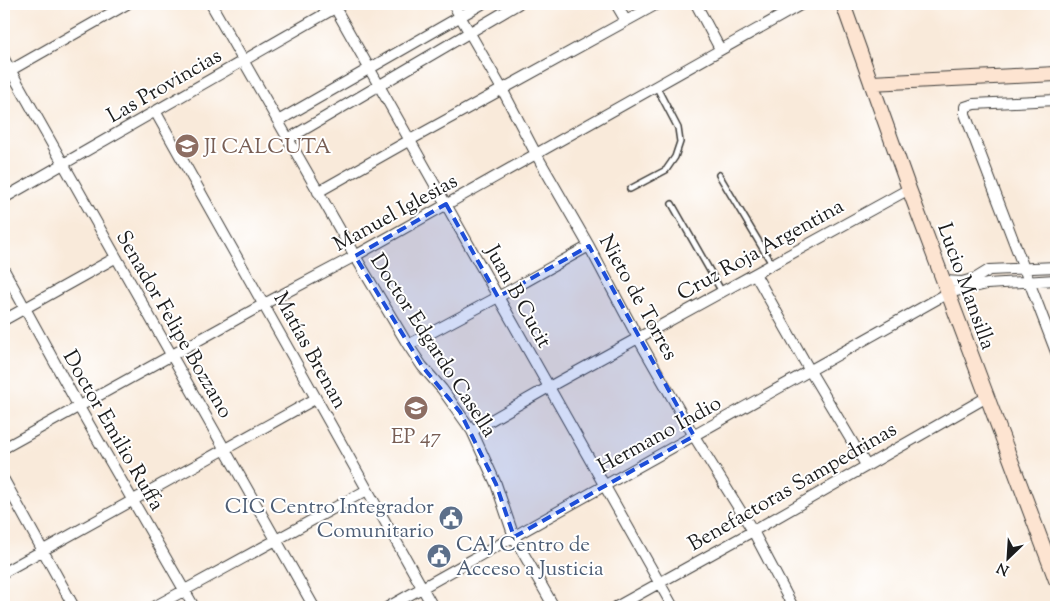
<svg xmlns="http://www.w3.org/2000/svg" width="1060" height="611" viewBox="0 0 1060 611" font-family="'Sorts Mill Goudy',serif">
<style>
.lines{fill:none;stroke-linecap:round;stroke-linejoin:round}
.lane-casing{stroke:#3d3b38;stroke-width:8}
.street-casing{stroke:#3d3b38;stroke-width:12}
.secondary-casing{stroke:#3d3b38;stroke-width:16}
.lane{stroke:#fff;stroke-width:5}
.street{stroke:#fff;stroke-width:10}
.secondary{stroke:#fde4d1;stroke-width:14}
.marked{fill:#1d4ed8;fill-opacity:0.2;stroke:#1d4ed8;stroke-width:4;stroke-dasharray:10 6;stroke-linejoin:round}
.labels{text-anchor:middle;stroke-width:4;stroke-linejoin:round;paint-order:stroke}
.street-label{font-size:21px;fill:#1c1c1c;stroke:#fff}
.education-label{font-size:21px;fill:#785e54;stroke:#fff;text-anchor:start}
.service-label{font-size:21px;fill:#4e5e75;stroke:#fff;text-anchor:end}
</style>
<rect width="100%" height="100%" fill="#fff"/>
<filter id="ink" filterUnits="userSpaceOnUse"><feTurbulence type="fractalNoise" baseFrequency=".02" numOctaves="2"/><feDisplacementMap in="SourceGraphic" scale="10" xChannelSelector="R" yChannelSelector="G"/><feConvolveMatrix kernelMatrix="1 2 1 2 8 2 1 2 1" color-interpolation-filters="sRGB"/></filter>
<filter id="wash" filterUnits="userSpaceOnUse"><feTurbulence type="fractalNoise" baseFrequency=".0096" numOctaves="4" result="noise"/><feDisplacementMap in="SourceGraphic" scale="20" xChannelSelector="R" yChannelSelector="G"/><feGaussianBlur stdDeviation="1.12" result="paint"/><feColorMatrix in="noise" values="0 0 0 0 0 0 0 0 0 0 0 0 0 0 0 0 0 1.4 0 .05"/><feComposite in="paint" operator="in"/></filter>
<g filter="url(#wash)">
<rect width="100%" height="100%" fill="#f9eada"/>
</g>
<g filter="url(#ink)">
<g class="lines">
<defs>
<path id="lane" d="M719 175 772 264
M630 189 666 170 675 157 680 142 678 128 656 86
M672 204 722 292"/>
<path id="street" d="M211 4 355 256 408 345 422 366 442 389 472 431 496 484 514 537 554 607
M333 4 673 607
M453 4 502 89 536 154 589 246 638 338 694 436 753 531 793 607
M616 4 626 21
M696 4 720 49
M4 59 314 607
M4 74 127 4
M1056 100 974 104 965 107V114L1056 352
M155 111 433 607
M278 121 482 4
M288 139 518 4
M318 192 410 140 657 4
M4 198 342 4
M4 270 79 407 194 607
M755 274 810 371 866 465
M944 281 962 282 976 278 989 270 1056 267
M4 320 115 258
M408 345 498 297 589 246
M472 431 549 387 909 189
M4 448 264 304 355 256 802 4
M4 480 74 607
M4 572 315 399
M154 607 367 490
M388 607 948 293 987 284 1056 280
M616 607 753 531 987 397"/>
<path id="secondary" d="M843 4 909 189 1056 580
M871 83 1056 74"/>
</defs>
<!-- lane casing -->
<use href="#lane" class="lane-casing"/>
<!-- street casing -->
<use href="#street" class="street-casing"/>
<!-- secondary casing -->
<use href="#secondary" class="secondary-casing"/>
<!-- lane -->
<use href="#lane" class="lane"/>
<!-- street -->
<use href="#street" class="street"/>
<!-- secondary -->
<use href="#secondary" class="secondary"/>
</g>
</g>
<!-- marked area -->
<path class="marked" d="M446 204 498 297 589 246 694 436 514 537 496 484 460 412 422 366 355 256Z"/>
<!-- icons -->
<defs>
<symbol id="school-disc" viewBox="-11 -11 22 22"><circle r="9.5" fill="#8d6e63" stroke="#fff"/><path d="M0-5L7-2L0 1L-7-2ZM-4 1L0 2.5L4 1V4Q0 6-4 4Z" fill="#fff"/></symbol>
<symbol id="civic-disc" viewBox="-11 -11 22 22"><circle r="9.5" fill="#5c6f8a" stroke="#fff"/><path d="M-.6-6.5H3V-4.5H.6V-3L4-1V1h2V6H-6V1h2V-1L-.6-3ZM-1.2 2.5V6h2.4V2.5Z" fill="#fff"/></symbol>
</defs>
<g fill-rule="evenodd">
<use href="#school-disc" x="173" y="132" width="28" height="28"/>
<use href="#school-disc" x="402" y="394" width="28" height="28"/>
<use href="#civic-disc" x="437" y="504" width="28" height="28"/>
<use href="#civic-disc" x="425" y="542" width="28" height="28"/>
</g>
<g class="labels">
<!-- street labels -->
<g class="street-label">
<text transform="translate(164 85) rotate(-30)" y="7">Las Provincias</text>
<text transform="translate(395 212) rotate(-29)" y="7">Manuel Iglesias</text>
<text transform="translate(760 249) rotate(-29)" y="7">Cruz Roja Argentina</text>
<text transform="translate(967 286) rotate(70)" y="7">Lucio Mansilla</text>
<text transform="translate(519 296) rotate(61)" y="7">Juan B Cucit</text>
<text transform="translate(639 297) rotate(61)" y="7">Nieto de Torres</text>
<text transform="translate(175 324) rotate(60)" y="7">Senador Felipe Bozzano</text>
<text transform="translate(434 345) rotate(57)" y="7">Doctor Edgardo Casella</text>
<text transform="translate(311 350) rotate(61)" y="7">Matías Brenan</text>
<text transform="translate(114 430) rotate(60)" y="7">Doctor Emilio Ruffa</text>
<text transform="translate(659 434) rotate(-29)" y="7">Hermano Indio</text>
<text transform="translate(792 486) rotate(-30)" y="7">Benefactoras Sampedrinas</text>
</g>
<!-- education labels -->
<g class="education-label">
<text x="204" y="153">JI CALCUTA</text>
<text x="416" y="443" text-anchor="middle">EP 47</text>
</g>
<!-- service labels -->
<g class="service-label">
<text x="434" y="513">CIC Centro Integrador<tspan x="434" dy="24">Comunitario</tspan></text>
<text x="456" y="551" text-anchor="start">CAJ Centro de<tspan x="456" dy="24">Acceso a Justicia</tspan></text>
</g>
</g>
<!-- margin -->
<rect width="1060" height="611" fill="none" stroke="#fff" stroke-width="20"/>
<!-- north arrow -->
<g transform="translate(1008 558) rotate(205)" stroke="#ffffff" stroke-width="4" paint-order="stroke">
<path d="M0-4L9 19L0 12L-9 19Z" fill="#1c1c1c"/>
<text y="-8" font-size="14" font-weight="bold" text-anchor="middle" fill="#1c1c1c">N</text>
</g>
</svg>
